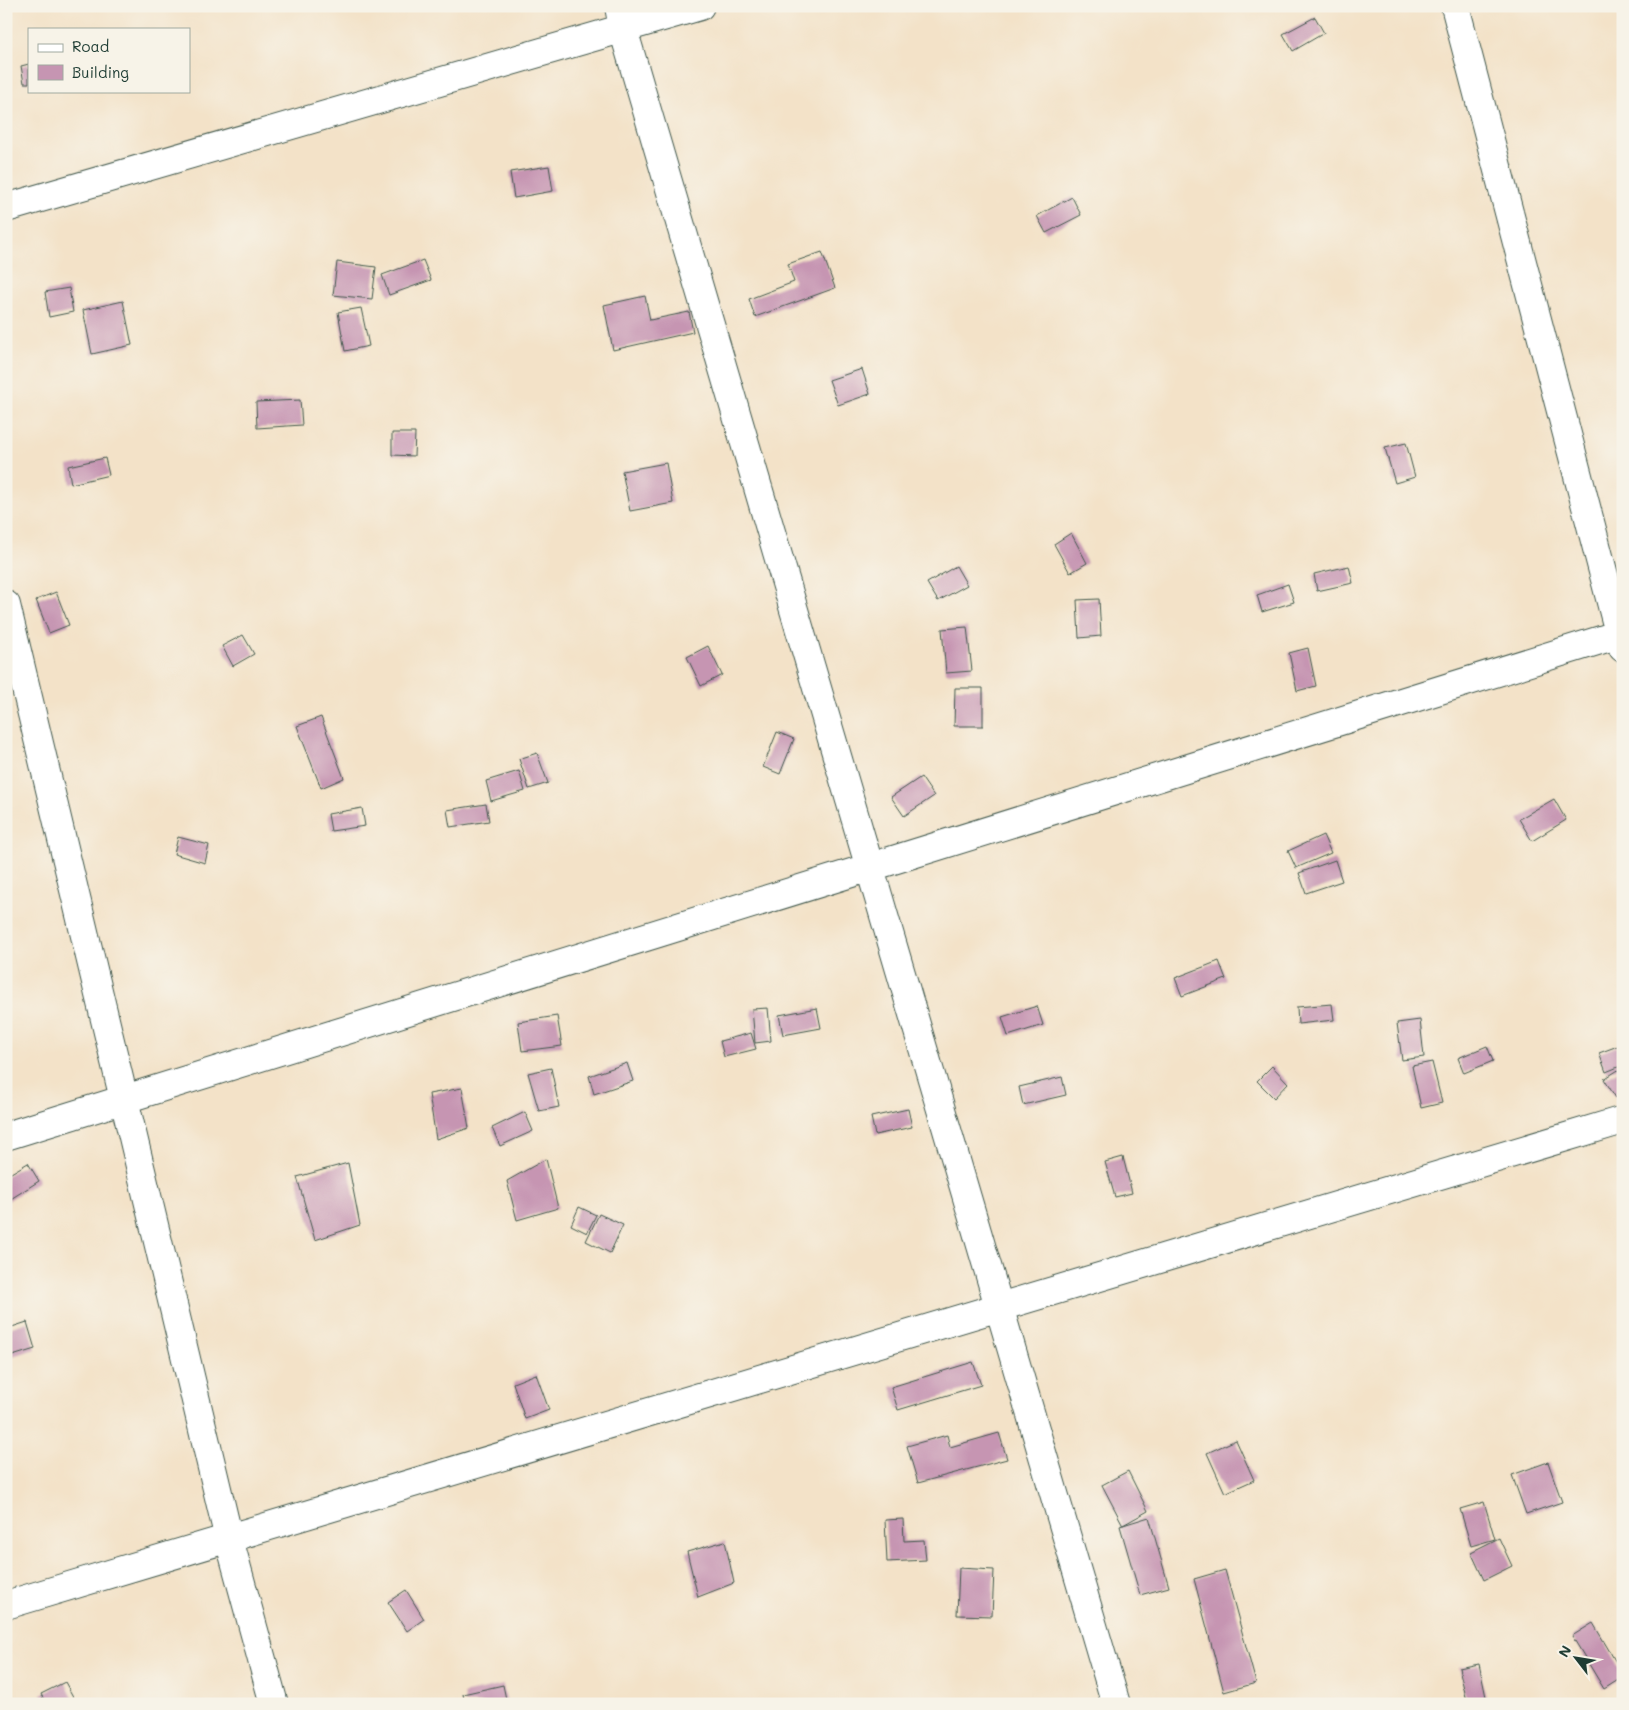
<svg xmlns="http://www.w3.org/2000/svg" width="1629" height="1710" viewBox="0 0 1629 1710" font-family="Mali,sans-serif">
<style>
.building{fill:#c695b2}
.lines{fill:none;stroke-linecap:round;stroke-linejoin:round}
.minor-casing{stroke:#3f564a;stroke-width:30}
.minor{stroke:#fff;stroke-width:28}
</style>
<rect width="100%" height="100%" fill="#f7f3e8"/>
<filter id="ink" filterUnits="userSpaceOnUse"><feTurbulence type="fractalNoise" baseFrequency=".02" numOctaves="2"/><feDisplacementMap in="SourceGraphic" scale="10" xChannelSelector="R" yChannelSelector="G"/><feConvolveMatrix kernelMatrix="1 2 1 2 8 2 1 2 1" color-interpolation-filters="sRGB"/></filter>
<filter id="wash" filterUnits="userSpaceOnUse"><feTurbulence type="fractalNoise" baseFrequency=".0096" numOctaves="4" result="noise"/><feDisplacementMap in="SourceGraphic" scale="20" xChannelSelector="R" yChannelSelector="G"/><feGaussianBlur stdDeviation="1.12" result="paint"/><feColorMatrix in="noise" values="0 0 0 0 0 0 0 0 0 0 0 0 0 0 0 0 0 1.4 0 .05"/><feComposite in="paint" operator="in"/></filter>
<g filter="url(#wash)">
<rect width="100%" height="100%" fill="#f3e2c8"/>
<g id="blocks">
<!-- building -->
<path class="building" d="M1315 17 1324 33 1293 51 1283 34Z
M29 64V83H24L21 66Z
M549 166 553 191 514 198 510 172Z
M1072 197 1081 215 1046 233 1037 216Z
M822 252 835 288 755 317 749 299 794 282 788 264Z
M423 260 431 280 389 295 382 275Z
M337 262 376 267 372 299 333 295Z
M69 288 73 312 49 317 45 292Z
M645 296 650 320 689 312 693 332 613 350 604 305Z
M123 301 132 345 92 354 83 310Z
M361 308 369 346 345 351 338 312Z
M862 369 870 394 838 405 829 380Z
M300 400 302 425 257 428 256 402Z
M392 433H415L414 456 392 455Z
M1406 443 1415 477 1395 483 1385 448Z
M105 458 109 475 71 484 68 466Z
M666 463 673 503 630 511 622 471Z
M1071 533 1087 563 1070 573 1054 544Z
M956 566 967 585 938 601 927 583Z
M1349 566 1353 583 1317 591 1314 574Z
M1288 584 1294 602 1262 612 1257 595Z
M56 592 69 625 49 633 36 600Z
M1099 599 1101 636 1079 638 1077 600Z
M967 627 972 671 946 673 942 629Z
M243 635 254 654 233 666 222 646Z
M708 646 722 675 701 686 687 657Z
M1308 648 1316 686 1297 691 1289 653Z
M955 688H983V726H954Z
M321 717 344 778 321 788 297 726Z
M777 732 794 739 780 774 763 767Z
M537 753 548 783 529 789 519 759Z
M519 771 525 791 491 801 486 781Z
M921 777 934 796 904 816 891 797Z
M1554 799 1566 820 1532 841 1519 819Z
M486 804 489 821 450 827 447 810Z
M362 808 365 826 331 831 328 814Z
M1323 835 1331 853 1296 868 1288 851Z
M178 837 209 845 205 863 174 854Z
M1335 860 1342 881 1306 893 1299 873Z
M1219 961 1226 979 1182 996 1175 978Z
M1332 1004 1334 1020 1298 1024 1297 1007Z
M1037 1006 1043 1025 1008 1036 1002 1017Z
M768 1008 771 1041 755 1043 752 1009Z
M817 1008 821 1028 783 1035 779 1015Z
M557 1016 562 1046 522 1051 518 1022Z
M1420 1020 1424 1057 1402 1060 1397 1023Z
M751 1033 756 1049 724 1057 720 1041Z
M1623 1044V1065L1606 1072 1599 1053Z
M1487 1046 1493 1061 1464 1073 1458 1058Z
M1432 1062 1442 1103 1421 1108 1412 1066Z
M627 1063 633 1081 594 1094 589 1076Z
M1272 1066 1288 1083 1274 1098 1257 1081Z
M1623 1067V1094L1616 1098 1604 1079Z
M551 1068 559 1107 539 1111 528 1073Z
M1062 1077 1066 1095 1023 1105 1019 1087Z
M462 1088 469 1128 436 1139 429 1094Z
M908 1109 912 1127 875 1135 871 1117Z
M525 1112 533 1131 500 1146 492 1128Z
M1123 1157 1132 1193 1115 1197 1105 1162Z
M546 1159 558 1208 517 1220 507 1181Z
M28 1163 39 1181 6 1202V1176Z
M348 1163 360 1225 315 1240 297 1177Z
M579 1207 596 1215 587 1233 571 1225Z
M599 1214 623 1225 610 1253 586 1241Z
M27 1322 35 1349 6 1358V1329Z
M973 1362 981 1385 898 1410 891 1387Z
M536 1374 549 1410 525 1419 513 1383Z
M999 1433 1007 1459 918 1483 907 1446 947 1435 950 1447Z
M1236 1440 1254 1480 1225 1493 1207 1453Z
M1548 1462 1562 1502 1526 1514 1512 1475Z
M1128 1471 1148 1511 1123 1525 1102 1485Z
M1484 1502 1495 1539 1471 1546 1460 1509Z
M1149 1517 1169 1587 1140 1595 1120 1526Z
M903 1519 904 1541 924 1540 926 1560 887 1562 885 1520Z
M1499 1538 1512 1566 1484 1580 1471 1552Z
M725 1541 734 1583 698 1597 687 1552Z
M959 1568 994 1570 992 1616 957 1615Z
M1225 1570 1256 1683 1224 1692 1194 1579Z
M406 1590 424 1619 407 1631 388 1602Z
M1593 1623 1623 1674V1677L1604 1689 1572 1636Z
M1479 1664 1486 1697 1467 1701 1459 1668Z
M65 1682 77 1704H46L41 1694Z
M503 1685 507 1704H465L463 1694Z"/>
</g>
</g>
<g filter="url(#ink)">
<use href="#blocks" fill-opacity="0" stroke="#3f564a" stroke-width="1"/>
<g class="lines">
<defs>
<path id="minor" d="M619 6 623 29 1116 1704
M1455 6 1623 648
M6 208 700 6
M6 605 229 1539 274 1704
M6 1136 1623 633
M6 1605 1623 1120"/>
</defs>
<!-- minor casing -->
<use href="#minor" class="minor-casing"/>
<!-- minor -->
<use href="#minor" class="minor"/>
</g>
</g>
<!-- margin -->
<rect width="1629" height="1710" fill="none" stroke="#f7f3e8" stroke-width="25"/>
<!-- legend -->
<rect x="28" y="28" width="162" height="65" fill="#f7f3e8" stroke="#a1aaa0"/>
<rect x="38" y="44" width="25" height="8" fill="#ffffff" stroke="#a1aaa0"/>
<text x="72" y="52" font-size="15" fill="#1f3d34">Road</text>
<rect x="38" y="65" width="25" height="15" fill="#c695b2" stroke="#a1aaa0"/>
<text x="72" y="78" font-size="15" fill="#1f3d34">Building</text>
<!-- north arrow -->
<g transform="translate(1576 1658) rotate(301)" stroke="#f7f3e8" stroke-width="4" paint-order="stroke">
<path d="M0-4L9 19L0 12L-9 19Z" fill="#1f3d34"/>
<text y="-8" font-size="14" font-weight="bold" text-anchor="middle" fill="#1f3d34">N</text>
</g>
</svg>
